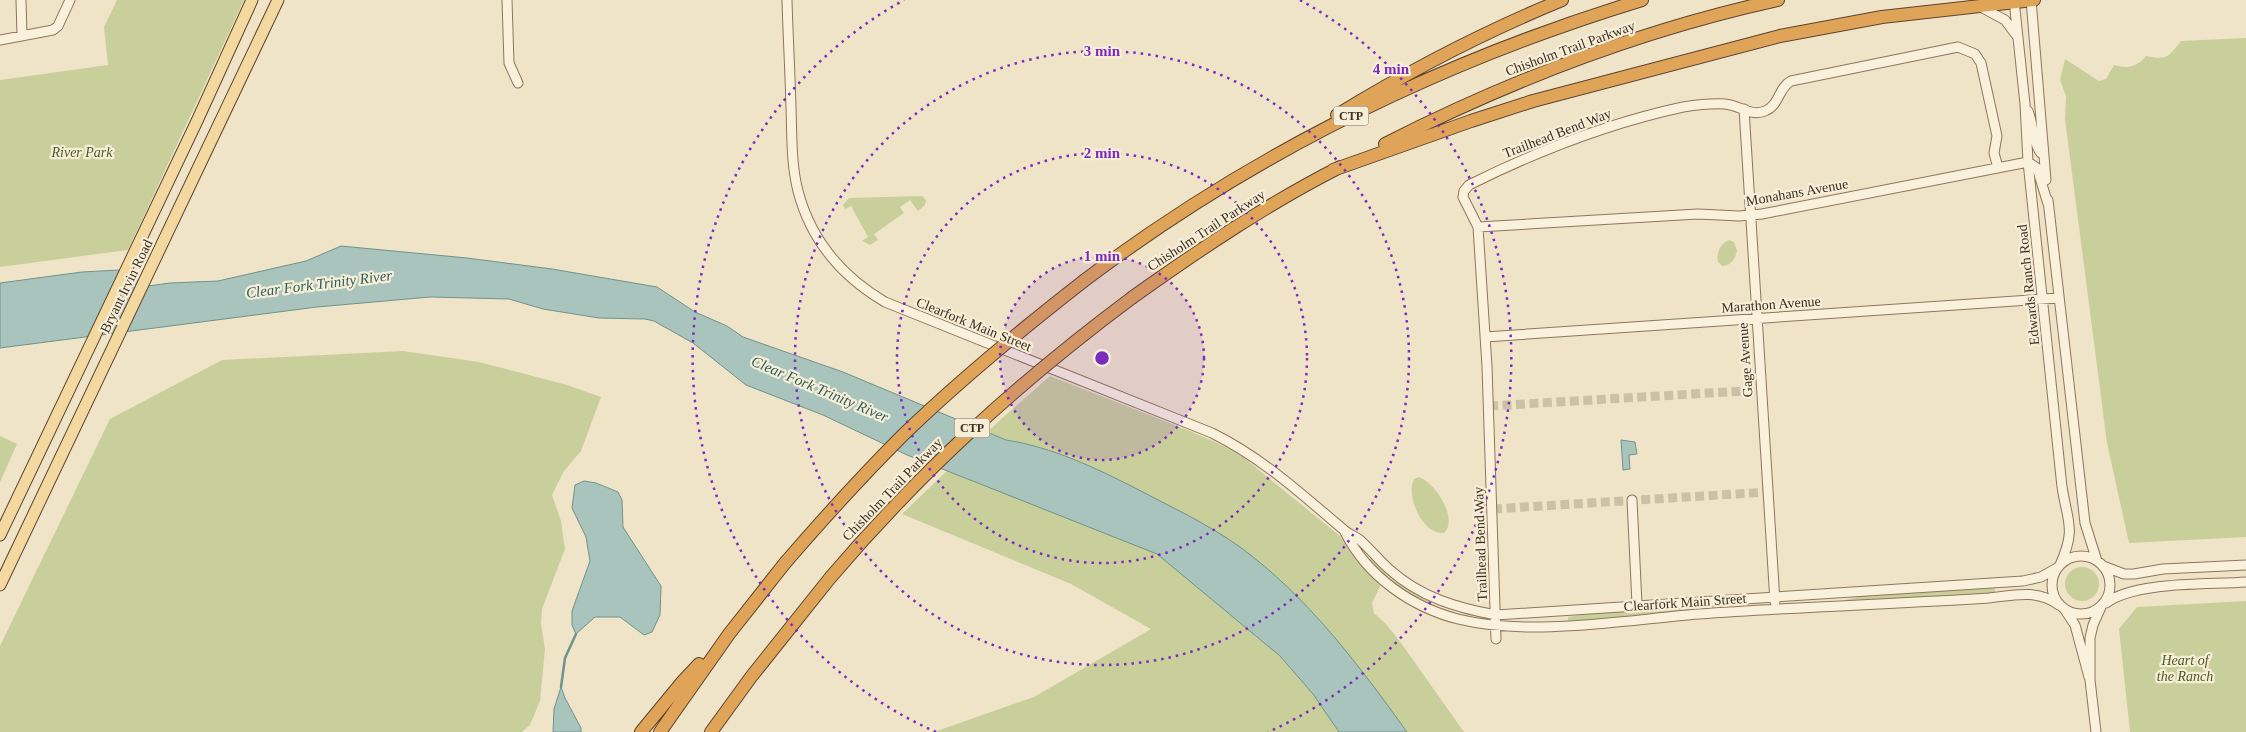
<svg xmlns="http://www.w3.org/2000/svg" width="2246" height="732" viewBox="0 0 2246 732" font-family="Georgia,serif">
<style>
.green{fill:#c9cf9b}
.water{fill:#a9c4bc;stroke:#6f938a}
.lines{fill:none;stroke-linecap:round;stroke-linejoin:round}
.stream{stroke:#6f938a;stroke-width:2.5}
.minor-tunnel{stroke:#ccc0a6;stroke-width:9;stroke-dasharray:9 4.5;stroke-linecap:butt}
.minor-casing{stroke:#8d765c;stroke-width:11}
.major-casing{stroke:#5b4430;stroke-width:13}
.highway-casing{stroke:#5b4430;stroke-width:14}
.minor{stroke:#faf1dc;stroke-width:9}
.major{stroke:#f3d9a0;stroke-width:11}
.highway{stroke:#e0a458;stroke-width:12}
.highway-bridge-casing{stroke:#5b4430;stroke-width:14;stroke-linecap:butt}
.highway-bridge{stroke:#e0a458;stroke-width:12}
.ring{fill:none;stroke:#7b2cbf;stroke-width:2.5;stroke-dasharray:2.5 5}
.labels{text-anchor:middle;stroke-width:4.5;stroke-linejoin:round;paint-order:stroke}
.shield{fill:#f7eed8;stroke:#756857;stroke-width:1}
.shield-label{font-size:12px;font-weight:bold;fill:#3d2e20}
.street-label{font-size:14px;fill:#3d2e20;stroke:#f7eed8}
.park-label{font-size:14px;font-style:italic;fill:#4d5a26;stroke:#f7eed8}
.water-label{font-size:15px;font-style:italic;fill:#2f5d5a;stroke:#f7eed8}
.centre{fill:#7b2cbf;stroke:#f7eed8;stroke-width:2.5}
.ring-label{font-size:15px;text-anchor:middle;font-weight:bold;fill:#7b2cbf;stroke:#f7eed8;stroke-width:4.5;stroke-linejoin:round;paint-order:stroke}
</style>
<rect width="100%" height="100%" fill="#f0e4c8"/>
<!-- green -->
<path class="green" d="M117 0H244L128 250 0 267V80L108 65 104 27Z
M2246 38V537L2129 543 2107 443 2065 119 2066 96 2060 80 2065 59 2099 81 2106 79 2114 65C2128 69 2137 67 2146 56 2166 60 2168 58 2181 41Z
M922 196 926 200 925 205 918 211 910 200 900 207 904 213 874 234 878 240 870 245 862 241 868 237 851 206 845 209 843 205 849 198Z
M1729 240 1734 242 1737 251C1735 259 1731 266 1722 266L1718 262C1716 253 1720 244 1729 240Z
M403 351 479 362 567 385 601 397 581 451 564 471 552 495 561 521 565 549 542 609 541 623 545 649 540 701 530 725 522 732H0V646L110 419 222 360Z
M1050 376 1190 431 1226 447 1244 458 1340 536 1359 562 1382 583 1372 603 1374 613 1386 624 1401 643 1464 732H934L1034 697 1151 629 1071 584 902 514 999 421Z
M0 436 17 444 0 482Z
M1419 477C1435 482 1459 519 1444 533 1423 535 1405 496 1414 479Z
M1372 557 1432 600 1430 603C1402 592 1389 581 1368 560Z
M2065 584a17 17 0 1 1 34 0a17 17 0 1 1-34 0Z
M1994 585 1995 592 1984 594 1845 603V600L1874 593Z
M2246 601V732H2130L2119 629 2137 607Z
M1705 604V607L1664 614 1568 621V617L1610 610Z"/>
<!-- water -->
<path class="water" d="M341 246 467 258 552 269 657 287 695 312 727 326 743 337 843 372 1006 440C1052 447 1096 468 1137 489 1171 507 1208 524 1240 547 1308 597 1358 664 1407 732H1339L1313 694 1280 656 1157 554 907 455 823 415 746 385 693 343 654 321 645 319 599 318 543 309 509 299 430 297 317 307 0 348V283L82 272 119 270 148 286 170 283 218 281 306 261Z
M1621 440 1635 442 1637 454 1629 455 1630 469 1623 470Z
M584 481 596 483 618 492 622 500 623 527 661 586 660 615 652 632 644 635 620 617H595L576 634 572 625V611L590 561 586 537 572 508 575 485Z
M561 687 565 698 581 728V732H553L554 709Z"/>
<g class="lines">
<!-- stream -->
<path class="stream" d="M561 687 565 658 576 634"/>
<!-- minor-tunnel -->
<path class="minor-tunnel" d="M1489 406 1761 390
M1493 509 1768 492"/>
<defs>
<path id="minor" d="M21 0 22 36
M507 0 509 63 518 83
M787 0C788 36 790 71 791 107 792 135 791 164 798 191 811 241 841 276 885 302L1212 433C1264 459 1300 493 1344 530 1348 534 1355 536 1360 540 1370 549 1379 560 1389 569 1420 597 1457 608 1496 615L2023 581 2041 577 2057 568
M2014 0 2025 104 2028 162 2062 487C2068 524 2076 529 2060 565
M2031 0 2046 180
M1979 6 2005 20 2017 36
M0 40 53 30 58 26 70 0
M1744 109 1775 602
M2028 111C2033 123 2034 146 2041 153
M2048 200 2085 523 2097 561
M1478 227 1698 214 1739 216 1762 214 2028 162 2037 168 2048 204
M1485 337 2059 298
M1632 500 1637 604
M1345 532C1367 576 1411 607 1458 619 1530 637 1625 620 1699 614 1796 607 1893 604 1989 598 2015 595 2037 589 2059 605
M2052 585a29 29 0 1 1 58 0a29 29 0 1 1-58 0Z
M2103 566 2124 574H2134L2163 569 2246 565
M2106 603C2136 581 2208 585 2246 582
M2065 610 2075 625 2089 677
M1496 639 1487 366 1478 227 1463 197 1464 191 1469 185C1537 151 1609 123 1683 107 1696 105 1712 103 1725 104 1740 105 1750 117 1765 111 1780 105 1778 88 1791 81L1958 47 1975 54 1981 63 1997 136 1994 153 1998 168
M2096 732 2090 680V638L2093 625 2101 607"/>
<path id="major" d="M0 535 197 121 252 0
M0 585 278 0"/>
<path id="highway" d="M1337 115C1409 71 1484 32 1562 0
M1385 144C1509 81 1641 30 1778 0
M1333 170 1471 121 1533 101 1780 36 1882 17 2034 0
M1085 280C1252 154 1442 61 1642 0
M1133 297C1199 250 1267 204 1340 167
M641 732 683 681 699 664
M660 732 729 634 785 563
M711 732 751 677 830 578"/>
</defs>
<!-- minor casing -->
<use href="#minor" class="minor-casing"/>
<!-- major casing -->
<use href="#major" class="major-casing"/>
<!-- highway casing -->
<use href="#highway" class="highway-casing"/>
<!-- minor -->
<use href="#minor" class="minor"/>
<!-- major -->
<use href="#major" class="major"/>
<!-- highway -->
<use href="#highway" class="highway"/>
<defs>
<path id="highway-bridge" d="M785 563C823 519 862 476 903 435 961 379 1022 329 1085 280
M830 578C922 470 1019 382 1133 297"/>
</defs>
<!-- highway-bridge casing -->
<use href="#highway-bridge" class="highway-bridge-casing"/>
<!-- highway-bridge -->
<use href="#highway-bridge" class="highway-bridge"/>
</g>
<!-- distance rings -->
<circle cx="1102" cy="358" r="102" fill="#7b2cbf" fill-opacity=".12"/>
<g class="ring">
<circle cx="1102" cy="358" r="102"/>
<circle cx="1102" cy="358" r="205"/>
<circle cx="1102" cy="358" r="307"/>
<path d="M936 732A409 409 0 0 1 904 0M1300 0A409 409 0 0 1 1268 732"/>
</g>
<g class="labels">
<!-- shield labels -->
<g class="shield">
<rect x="1333.5" y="106.5" width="35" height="19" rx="4"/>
<rect x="954.5" y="418.5" width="35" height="19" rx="4"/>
</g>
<g class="shield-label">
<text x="1351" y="120">CTP</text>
<text x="972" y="432">CTP</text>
</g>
<!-- street labels -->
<g class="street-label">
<text transform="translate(1570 48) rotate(-20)" y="5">Chisholm Trail Parkway</text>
<text transform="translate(1557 133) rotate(-21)" y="5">Trailhead Bend Way</text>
<text transform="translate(1797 192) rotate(-10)" y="5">Monahans Avenue</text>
<text transform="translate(1206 230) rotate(-33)" y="5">Chisholm Trail Parkway</text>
<text transform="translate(2028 285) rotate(-96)" y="5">Edwards Ranch Road</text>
<text transform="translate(126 286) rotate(-64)" y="5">Bryant Irvin Road</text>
<text transform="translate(1771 304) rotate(-4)" y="5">Marathon Avenue</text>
<text transform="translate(974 324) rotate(22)" y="5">Clearfork Main Street</text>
<text transform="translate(1745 360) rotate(-94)" y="5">Gage Avenue</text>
<text transform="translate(892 489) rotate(-46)" y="5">Chisholm Trail Parkway</text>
<text transform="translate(1480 544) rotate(-92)" y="5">Trailhead Bend Way</text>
<text transform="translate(1685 602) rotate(-4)" y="5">Clearfork Main Street</text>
</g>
<!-- park labels -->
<g class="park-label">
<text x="82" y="157">River Park</text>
<text x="2185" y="665">Heart of<tspan x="2185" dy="16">the Ranch</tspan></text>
</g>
<!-- water labels -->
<g class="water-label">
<text transform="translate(319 284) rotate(-7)" y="5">Clear Fork Trinity River</text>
<text transform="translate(820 389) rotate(23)" y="5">Clear Fork Trinity River</text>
</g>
</g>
<circle cx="1102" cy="358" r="8" class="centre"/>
<g class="ring-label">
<text x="1102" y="56">3 min</text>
<text x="1391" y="74">4 min</text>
<text x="1102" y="158">2 min</text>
<text x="1102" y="261">1 min</text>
</g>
</svg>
